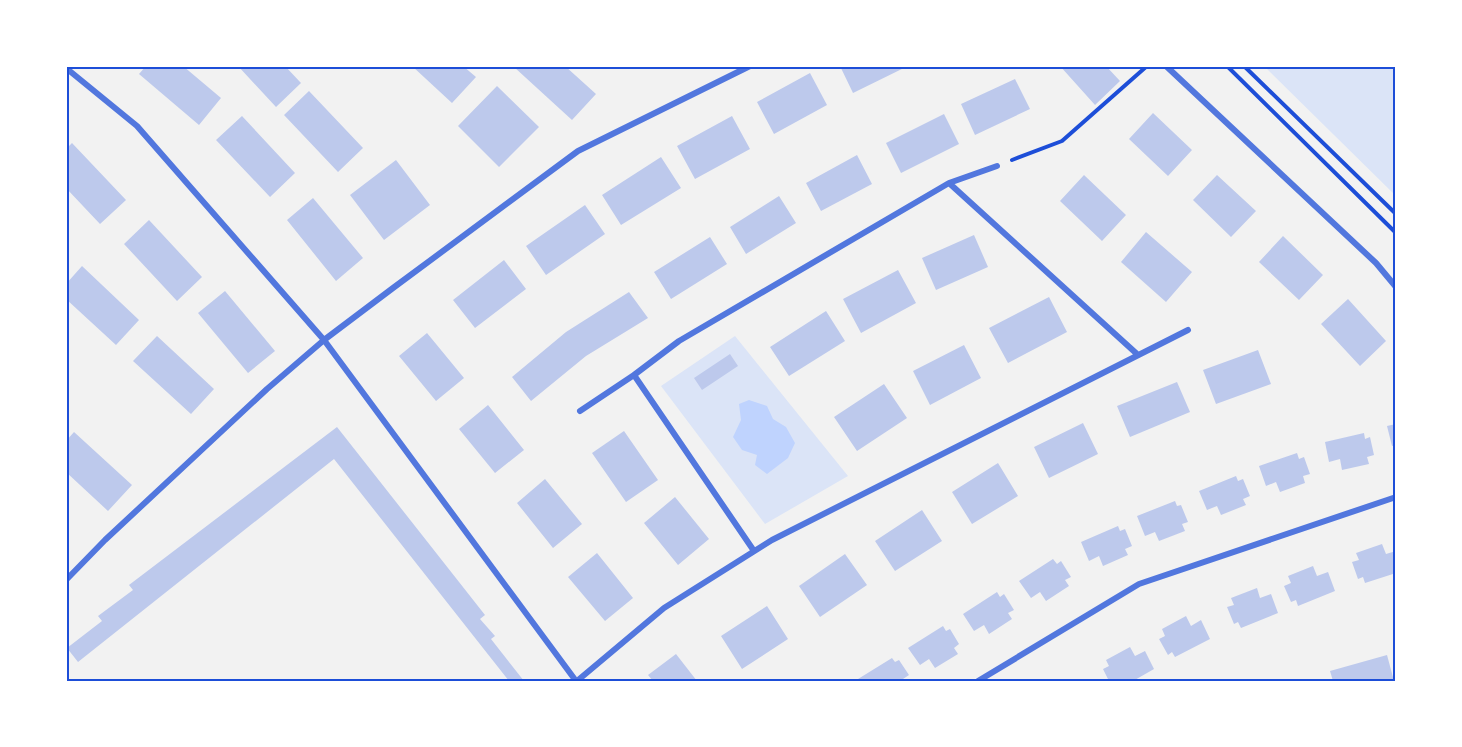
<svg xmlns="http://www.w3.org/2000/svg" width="1462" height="747" viewBox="0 0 1462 747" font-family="'Roboto Condensed',sans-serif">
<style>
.green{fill:#dbe4f7}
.water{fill:#bfd3fe}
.building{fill:#bdc9ec}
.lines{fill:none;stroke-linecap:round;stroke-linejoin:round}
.path{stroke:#1d4ed8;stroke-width:4}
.minor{stroke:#5277de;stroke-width:6}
.neatline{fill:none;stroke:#1d4ed8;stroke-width:2}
</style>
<rect width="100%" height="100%" fill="#f2f2f2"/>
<!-- green -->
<path class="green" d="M1264 66H1396V196Z
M735 336 848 476 765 524 661 386Z"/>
<!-- water -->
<path class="water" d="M749 400 767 406 773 419 786 427 795 443 788 458 767 474 755 465 757 455 742 450 733 437 741 420 739 404Z"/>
<!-- building -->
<path class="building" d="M146 66H183L221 98 199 125 139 74Z
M238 66H285L301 83 276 107Z
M412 66H463L476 77 452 103Z
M516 66H565L596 94 572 120 514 67Z
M840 66H908L853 93Z
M1060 66H1106L1120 81 1095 105Z
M810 73 827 105 774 134 757 102Z
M1015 79 1030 109 975 135 961 104Z
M497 86 539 127 499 167 458 126Z
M309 91 363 148 338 172 284 115Z
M1153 113 1192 150 1168 176 1129 139Z
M944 114 959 144 901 173 886 143Z
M242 116 295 173 270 197 216 140Z
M732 116 750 149 695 179 677 146Z
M72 143 126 200 100 224 66 188V149Z
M857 155 872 184 821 211 806 183Z
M661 157 681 188 621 225 602 195Z
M396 160 430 205 384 240 350 195Z
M1084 175 1126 215 1102 241 1060 201Z
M1217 175 1256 211 1231 237 1193 200Z
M779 196 796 223 746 254 730 227Z
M313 198 363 258 336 281 287 220Z
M585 205 605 234 546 275 526 246Z
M149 220 202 277 177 301 124 244Z
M1146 232 1192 272 1166 302 1121 262Z
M974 235 988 267 936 290 922 258Z
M1283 236 1323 275 1299 300 1259 262Z
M710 237 727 264 671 299 654 272Z
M504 260 526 289 475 328 453 300Z
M82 266 139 320 116 345 66 299V284Z
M898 270 916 303 861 333 843 299Z
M225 291 275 351 248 373 198 313Z
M629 292 648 318 586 356 531 401 512 377 566 332Z
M1049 297 1067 332 1008 363 989 328Z
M1348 299 1386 341 1360 366 1321 324Z
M826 311 845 341 789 376 770 347Z
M427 333 464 378 436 401 399 356Z
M157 336 214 389 191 414 133 361Z
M964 345 981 378 930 405 913 371Z
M1258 350 1271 384 1216 404 1203 370Z
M730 354 738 366 702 390 694 378Z
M1177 382 1190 412 1130 437 1117 406Z
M884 384 907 418 857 451 834 417Z
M488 405 524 450 495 473 459 429Z
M1083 423 1098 454 1049 478 1034 447Z
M1396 424V445L1392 446 1387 426Z
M337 427 485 615 480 619 495 636 491 639 524 681H509L334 459 78 662 67 648 102 621 98 616 133 590 129 585Z
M624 431 658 480 626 502 592 453Z
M74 432 132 485 108 511 66 472V441Z
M1364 433 1365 439 1370 437 1374 455 1367 457 1369 464 1342 470 1340 459 1329 462 1325 442Z
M1297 453 1299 459 1304 457 1310 474 1303 476 1305 483 1280 492 1276 482 1266 486 1259 466Z
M998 463 1018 496 972 524 952 492Z
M1236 476 1238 481 1243 479 1250 496 1243 499 1246 505 1221 515 1217 506 1207 510 1199 491Z
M545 479 582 524 553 548 517 503Z
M675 497 709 539 678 565 644 523Z
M1175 501 1177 506 1181 505 1188 522 1182 524 1185 531 1159 541 1155 532 1145 536 1137 516Z
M922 510 942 541 895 571 875 541Z
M1118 526 1120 531 1125 529 1132 546 1125 549 1128 555 1103 566 1099 556 1089 561 1081 542Z
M1382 544 1386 554 1396 551V573L1365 583 1363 577 1358 579 1352 562 1359 560 1356 553Z
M597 553 633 598 605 621 568 577Z
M845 554 867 585 820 617 799 586Z
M1053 559 1057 564 1061 561 1071 577 1065 580 1069 586 1046 601 1040 592 1031 598 1019 581Z
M1313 566 1317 576 1328 572 1335 591 1298 606 1296 600 1291 602 1284 586 1291 583 1288 576Z
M1257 588 1260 598 1271 594 1278 613 1241 628 1238 622 1234 624 1227 607 1234 605 1231 598Z
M997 592 1000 597 1004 594 1014 610 1008 613 1012 619 989 634 984 625 974 631 963 614Z
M767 606 788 639 742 669 721 636Z
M1186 616 1191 626 1201 620 1210 639 1175 657 1172 652 1168 655 1159 639 1165 636 1162 629Z
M943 626 946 631 950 629 959 644 954 648 958 654 935 668 929 659 920 665 908 648Z
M1130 647 1135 656 1145 651 1154 669 1133 681H1109L1103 669 1109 666 1106 660Z
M676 654 697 681H653L648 675Z
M1387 655 1394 681H1333L1330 671Z
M892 658 895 662 899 660 909 675 903 679 904 681H859L858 679Z"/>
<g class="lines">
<!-- path -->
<path class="path" d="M1227 66 1396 233
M1244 66 1396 214
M1012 160 1062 141 1147 66"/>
<!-- minor -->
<path class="minor" d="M1166 66 1376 263 1396 287
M66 68 137 126 324 340 576 681
M949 183 997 166
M580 411 634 375
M754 551 634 375 679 341 949 183 1137 354
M66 580 105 540 267 389 324 340 393 288 578 151 750 66
M577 681 664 608 772 540 1188 330
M978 681 1139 584 1396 497"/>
</g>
<!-- border -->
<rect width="1462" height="747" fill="none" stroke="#ffffff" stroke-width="135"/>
<rect x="68" y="68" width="1326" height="612" class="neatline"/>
</svg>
